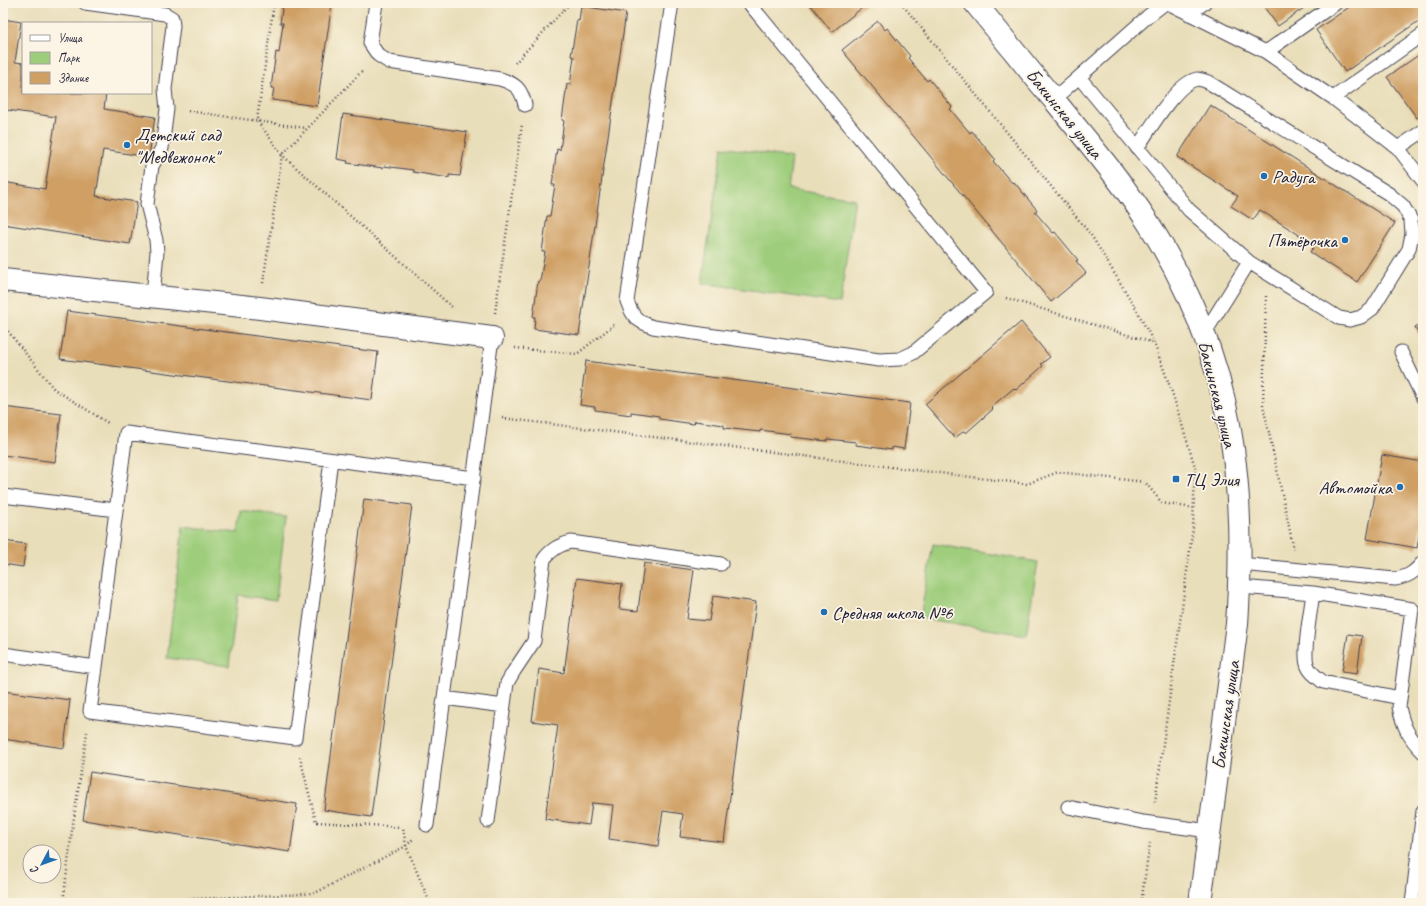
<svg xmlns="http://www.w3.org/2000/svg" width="1426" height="906" viewBox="0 0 1426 906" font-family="Caveat,sans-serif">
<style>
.green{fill:#9ecd7c;stroke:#60785c}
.building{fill:#cf9f63}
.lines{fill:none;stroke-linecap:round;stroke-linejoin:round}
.service-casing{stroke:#403e4e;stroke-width:15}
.minor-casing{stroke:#403e4e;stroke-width:24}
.tertiary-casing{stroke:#403e4e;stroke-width:24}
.path{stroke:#403e4e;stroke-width:2.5;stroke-dasharray:1 3;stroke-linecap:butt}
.service{stroke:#fff;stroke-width:13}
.minor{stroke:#fff;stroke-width:22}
.tertiary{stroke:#fff;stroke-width:22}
.poi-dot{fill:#1f6fb2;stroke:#fcf5e5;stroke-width:1.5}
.labels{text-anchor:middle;stroke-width:3.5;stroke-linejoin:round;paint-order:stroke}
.street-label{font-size:19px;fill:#22223b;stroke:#fcf5e5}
.poi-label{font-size:19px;fill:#22223b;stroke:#fcf5e5;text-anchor:start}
</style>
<rect width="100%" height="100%" fill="#fcf5e5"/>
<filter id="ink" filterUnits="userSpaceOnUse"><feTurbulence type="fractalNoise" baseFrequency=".025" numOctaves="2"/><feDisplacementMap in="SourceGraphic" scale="8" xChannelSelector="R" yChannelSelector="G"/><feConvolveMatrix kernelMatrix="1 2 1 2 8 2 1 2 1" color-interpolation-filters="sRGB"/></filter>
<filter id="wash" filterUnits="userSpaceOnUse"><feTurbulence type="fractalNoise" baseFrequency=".012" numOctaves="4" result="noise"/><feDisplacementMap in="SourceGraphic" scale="16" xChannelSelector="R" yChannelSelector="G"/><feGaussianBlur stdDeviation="0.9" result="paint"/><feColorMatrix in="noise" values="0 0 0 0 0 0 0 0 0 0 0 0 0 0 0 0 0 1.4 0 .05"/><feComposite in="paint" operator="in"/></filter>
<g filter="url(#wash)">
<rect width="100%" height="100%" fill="#e9deba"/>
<!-- green -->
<path class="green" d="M722 147 792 158 788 189 855 199 840 303 702 283Z
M241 511 286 517 276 600 238 595 229 666 167 658 183 526 238 533Z
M933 544 1038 562 1026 635 920 618Z"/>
<g id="blocks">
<!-- building -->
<path class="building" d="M283 3H332L317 106 272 100 274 88H271L276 52 279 53 283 23H280Z
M809 3H868L832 32Z
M1261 3H1311L1278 26Z
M1355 3H1423V18L1345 72 1316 30Z
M581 6 626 13 579 335 534 329 535 317H533L538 281H540L545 252H542L547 216H550L555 185H552L557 149 560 150 564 121 562 120 567 84 570 85 574 57 571 56 577 20 579 21Z
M3 19 21 22 15 62 23 63V93H106L104 109 155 117 149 157 103 150 96 196 137 202 130 244 3 224V182L45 189 56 117 7 110 3 131Z
M878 21 885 30 887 28 910 56 908 58 927 81 929 79 952 107 950 109 970 133 972 131 995 159 993 161 1012 183 1014 182 1037 210 1035 212 1053 233 1055 232 1078 260 1076 261 1086 273 1051 302 842 50Z
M1423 52V114L1417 118 1387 77Z
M1210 105 1395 223 1357 282 1310 252 1315 245 1260 210 1253 220 1231 206 1238 196 1177 157Z
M343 114 467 132 460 176 449 175V178L413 172V170L384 166 383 168 347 163 348 161 337 159Z
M67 311 378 352 372 400 60 359Z
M1021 322 1050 357 1041 364 1043 366 1016 390 1014 388 991 407 993 409 966 433 964 431 955 438 925 404Z
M1423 323V343L1415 327Z
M586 361 910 403 904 449 892 447V450L856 445V442L827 439V441L790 437 791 434 760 430V432L724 428V425L695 421 694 424 659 419V416L631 412V415L595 410V407L580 405Z
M3 407 61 414 55 462 3 455Z
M1382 455 1423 462V513L1417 548 1367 539Z
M364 499 412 505 371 817 324 810Z
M3 541 26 544 23 567 3 564Z
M644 563 694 570 687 619 709 621 713 596 756 602 724 842 680 837 683 814 663 811 658 846 609 839 613 805 592 803 589 825 545 819 558 725 532 721 539 669 564 673 577 578 622 584 619 609 638 611Z
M1348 634 1362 636 1357 674 1342 672Z
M3 691 70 700 64 748 3 739Z
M90 772 297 804 290 852 83 820Z"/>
</g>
</g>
<g filter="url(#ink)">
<use href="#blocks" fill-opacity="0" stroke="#403e4e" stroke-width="1"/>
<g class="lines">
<defs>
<path id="service" d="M85 3 165 14 172 18 173 26 165 89 167 109 162 148 152 166 147 204 156 240 157 252 153 296
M376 3 370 43 378 55 389 62 500 79C516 84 521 88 525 105
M672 3 627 301C633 318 637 321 653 327L879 360 900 359 913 353 986 292 749 3
M1168 3 1266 52 1333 98 1398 148 1423 181
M1189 14 1204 3
M1266 52 1336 3
M1079 77 1189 210 1249 262 1204 334
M1333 98 1423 34
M1053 100 1147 17 1165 3
M1137 148C1149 131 1176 83 1197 79 1200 79 1205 81 1208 82L1389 194 1403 206 1411 220 1412 234 1409 249 1372 309 1361 317 1350 320 1339 318 1249 262
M1398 148 1423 131
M1401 352 1423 398
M3 496 116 510
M1240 564 1395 579C1408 577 1415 572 1423 562
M1240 587 1313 593 1412 609 1399 707C1403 726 1409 738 1423 752
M1313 593C1311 609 1303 651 1307 664 1309 672 1317 677 1323 682L1400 698
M3 654 96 667 126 433 474 478
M96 667 90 711 295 738 331 460
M444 698 504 706
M1068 807 1143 822 1209 831
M488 821 507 683 514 671 534 641 544 559C552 549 559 545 571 542L721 564
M427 825 492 338
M1412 903 1423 811"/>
<path id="minor" d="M3 280 260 308 492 338"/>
<path id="tertiary" d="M975 3C1002 36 1028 69 1055 101 1087 141 1121 180 1149 224 1192 292 1222 369 1233 449 1241 507 1241 566 1237 624L1200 903"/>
</defs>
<!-- service casing -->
<use href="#service" class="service-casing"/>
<!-- minor casing -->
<use href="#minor" class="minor-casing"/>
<!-- tertiary casing -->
<use href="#tertiary" class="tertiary-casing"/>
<!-- path -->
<path class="path" d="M274 3 257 120 282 155 452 307
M901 3 1091 235 1135 307 1154 343 1172 392 1195 467 1193 528 1155 802
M515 63 570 3
M188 111 306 128
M263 283 282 155 363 70
M1266 296 1263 405 1294 550
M1006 298 1154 343
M495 313 522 124
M3 325 54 389 108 423
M515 348 577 354 615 324
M502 418 1027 484 1058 472 1145 482 1162 503 1193 508
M300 757 316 822 403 827 406 846 430 903
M63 903 72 830 87 732
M158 903 167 900 305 894 317 892 406 846 413 839
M1141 903 1150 843"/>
<!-- service -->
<use href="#service" class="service"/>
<!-- minor -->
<use href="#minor" class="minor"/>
<!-- tertiary -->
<use href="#tertiary" class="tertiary"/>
</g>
</g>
<!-- markers -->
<g class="poi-dot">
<circle cx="127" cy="145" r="4"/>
<circle cx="1264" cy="176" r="4"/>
<circle cx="1345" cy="240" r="4"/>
<rect x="1172" y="475" width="8" height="8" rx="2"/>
<circle cx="1400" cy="487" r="4"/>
<circle cx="824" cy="612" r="4"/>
</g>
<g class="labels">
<!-- street labels -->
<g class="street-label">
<text transform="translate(1065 113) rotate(51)" y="7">Бакинская улица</text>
<text transform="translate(1218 394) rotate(76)" y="7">Бакинская улица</text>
<text transform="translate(1225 715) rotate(-82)" y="7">Бакинская улица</text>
</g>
<!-- poi labels -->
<g class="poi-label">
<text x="135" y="141">Детский сад<tspan x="135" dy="22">"Медвежонок"</tspan></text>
<text x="1272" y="183">Радуга</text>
<text x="1337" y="247" text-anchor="end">Пятёрочка</text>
<text x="1184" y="486">ТЦ Элия</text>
<text x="1392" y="494" text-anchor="end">Автомойка</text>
<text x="832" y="619">Средняя школа №6</text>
</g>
</g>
<!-- margin -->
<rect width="1426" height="906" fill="none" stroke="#fcf5e5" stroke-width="16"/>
<!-- legend -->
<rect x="22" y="22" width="130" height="72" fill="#fcf5e5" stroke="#a5a1a1"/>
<rect x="30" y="35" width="20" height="6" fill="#ffffff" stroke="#a5a1a1"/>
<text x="58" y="42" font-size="12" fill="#22223b">Улица</text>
<rect x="30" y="52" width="20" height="12" fill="#9ecd7c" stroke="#a5a1a1"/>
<text x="58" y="62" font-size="12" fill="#22223b">Парк</text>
<rect x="30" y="72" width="20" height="12" fill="#cf9f63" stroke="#a5a1a1"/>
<text x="58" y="82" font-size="12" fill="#22223b">Здание</text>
<!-- north arrow -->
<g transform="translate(42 864) rotate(229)"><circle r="19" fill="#fcf5e5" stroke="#a5a1a1"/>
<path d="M0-3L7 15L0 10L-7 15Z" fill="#1f6fb2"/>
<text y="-6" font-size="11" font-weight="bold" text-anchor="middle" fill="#22223b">С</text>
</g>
</svg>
